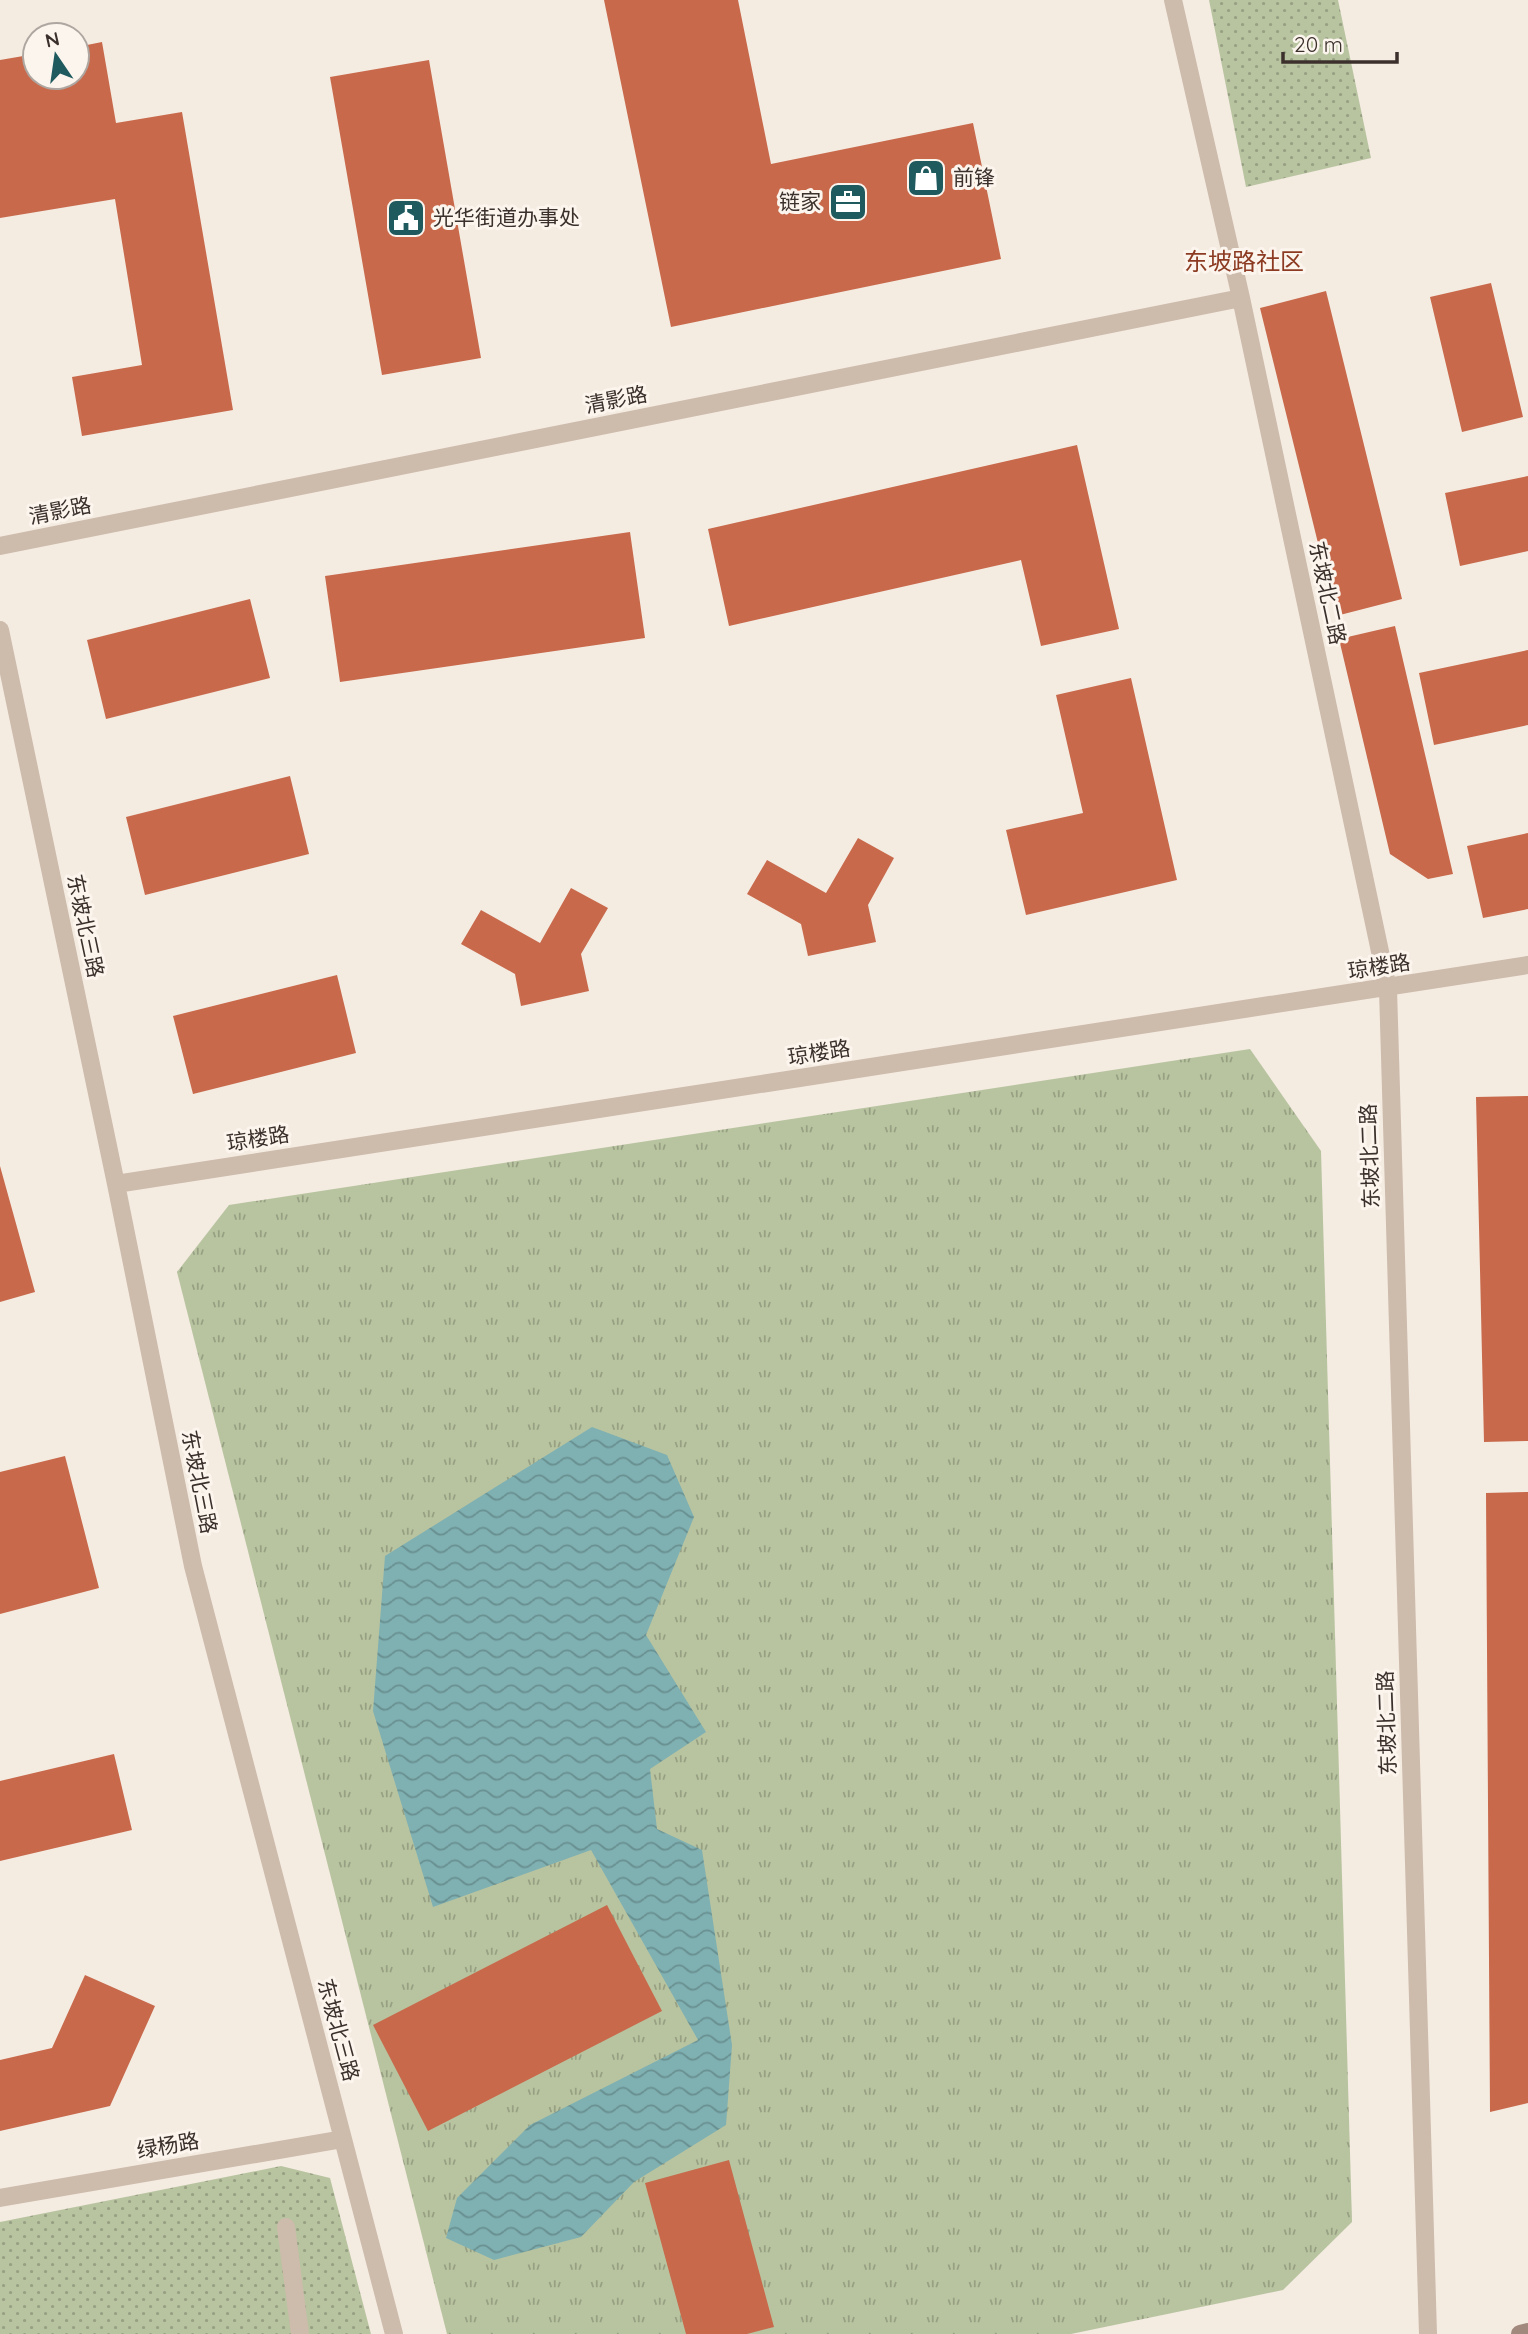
<svg xmlns="http://www.w3.org/2000/svg" width="1528" height="2334" viewBox="0 0 1528 2334" font-family="Quicksand,'Noto Sans SC',sans-serif">
<style>
.grass{fill:url(#grass-tufts)}
.park{fill:url(#park-dots)}
.water{fill:url(#water-waves)}
.building{fill:#c8694b}
.lines{fill:none;stroke-linecap:round;stroke-linejoin:round}
.street{stroke:#cdbbac;stroke-width:18}
.secondary{stroke:#a18a7d;stroke-width:18}
.labels{text-anchor:middle;stroke-width:6;stroke-linejoin:round;paint-order:stroke}
.poi-label{font-size:21px;fill:#3b302b;stroke:#fbf5ee;text-anchor:start}
.street-label{font-size:21px;fill:#3b302b;stroke:#fbf5ee}
.quarter-label{font-size:24px;fill:#8c3b22;stroke:#fbf5ee}
</style>
<defs>
<pattern id="grass-tufts" width="24" height="20" patternUnits="userSpaceOnUse" patternTransform="scale(1.75)"><rect width="24" height="20" fill="#b8c4a0"/><path d="M3 7l-1-3M5 7V3M7 7l1-3M15 17l-1-3M17 17v-4M19 17l1-3" fill="none" stroke="#97a083"/></pattern>
<pattern id="park-dots" width="8" height="8" patternUnits="userSpaceOnUse" patternTransform="scale(1.75)"><rect width="8" height="8" fill="#b8c4a0"/><path d="M2 2h.1M6 6h.1" fill="none" stroke="#97a083" stroke-width="1.8" stroke-linecap="round"/></pattern>
<pattern id="water-waves" width="16" height="10" patternUnits="userSpaceOnUse" patternTransform="scale(1.75)"><rect width="16" height="10" fill="#7fb0b2"/><path d="M0 5q4-4 8 0t8 0" fill="none" stroke="#699091"/></pattern>
</defs>
<rect width="100%" height="100%" fill="#f4ebe1"/>
<!-- grass -->
<path class="grass" d="M1250 1049 1321 1151 1352 2222 1283 2290 1071 2334H447L177 1272 229 1205Z"/>
<!-- park -->
<path class="park" d="M1209 0H1338L1371 158 1246 187Z
M281 2166 330 2178 371 2334H0V2222Z"/>
<!-- water -->
<path class="water" d="M592 1427 667 1455 694 1517 646 1635 706 1732 650 1769 657 1829 702 1850 732 2045 726 2125 634 2182 581 2237 494 2260 446 2238 457 2198 530 2125 698 2040 591 1850 433 1907 373 1711 385 1556Z"/>
<!-- building -->
<path class="building" d="M604 0H738L771 164 973 123 1001 259 671 327Z
M102 42 116 123 182 112 233 410 82 436 72 377 142 365 115 199 0 218V60L35 54V77H77V47Z
M429 60 481 358 382 375 330 77Z
M1491 283 1523 417 1462 432 1430 297Z
M1326 291 1402 599 1336 616 1260 308Z
M1077 445 1119 629 1041 646 1021 560 729 626 708 529Z
M1528 476V551L1460 566 1445 493Z
M630 532 645 638 340 682 325 576Z
M250 599 270 678 106 719 87 640Z
M1395 626 1453 874 1428 879 1390 854 1339 639Z
M1528 650V725L1434 745 1419 673Z
M1131 678 1177 880 1026 915 1006 830 1083 813 1056 695Z
M290 776 309 854 145 895 126 817Z
M1528 833V909L1483 918 1467 846Z
M858 838 894 858 868 905 876 942 808 956 801 924 747 894 767 860 826 893Z
M571 888 608 908 581 954 589 991 521 1006 515 974 461 944 481 910 540 943Z
M337 975 356 1053 193 1094 173 1016Z
M1528 1096V1441L1484 1442 1476 1097Z
M0 1166 35 1292 0 1302Z
M65 1456 99 1588 0 1614V1472Z
M1528 1492V2103L1490 2112 1486 1493Z
M114 1754 132 1830 0 1861V1781Z
M607 1905 662 2011 428 2131 373 2025Z
M85 1975 155 2006 110 2106 0 2131V2060L52 2048Z
M729 2160 774 2327 747 2334H686L645 2183Z"/>
<g class="lines">
<!-- street -->
<path class="street" d="M1173 0 1241 298 1388 989 1428 2334
M0 546 1241 298
M0 630 116 1184 193 1566 394 2334
M116 1184 1528 965
M0 2198 343 2139
M286 2227 300 2334"/>
<!-- secondary -->
<path class="secondary" d="M1520 2334 1528 2332"/>
</g>
<!-- icons -->
<defs>
<symbol id="shop-square" viewBox="-11 -11 22 22"><rect x="-9" y="-9" width="18" height="18" rx="4" fill="#1f5a5e" stroke="#fbf5ee"/><path d="M-5-2.5h2.3a2.7 3.5 0 0 1 5.4 0H5L5.5 6h-11ZM-1.5-2.5h3a1.5 2.3 0 0 0-3 0Z" fill="#fff"/></symbol>
<symbol id="office-square" viewBox="-11 -11 22 22"><rect x="-9" y="-9" width="18" height="18" rx="4" fill="#1f5a5e" stroke="#fbf5ee"/><path d="M-6-3h4V-5.5h4V-3h4V5H-6ZM-1-4.5V-3h2v-1.5ZM-6 0V1H6V0Z" fill="#fff"/></symbol>
<symbol id="civic-square" viewBox="-11 -11 22 22"><rect x="-9" y="-9" width="18" height="18" rx="4" fill="#1f5a5e" stroke="#fbf5ee"/><path d="M-.6-6.5H3V-4.5H.6V-3L4-1V1h2V6H-6V1h2V-1L-.6-3ZM-1.2 2.5V6h2.4V2.5Z" fill="#fff"/></symbol>
</defs>
<g fill-rule="evenodd">
<use href="#shop-square" x="904" y="156" width="44" height="44"/>
<use href="#office-square" x="826" y="180" width="44" height="44"/>
<use href="#civic-square" x="384" y="196" width="44" height="44"/>
</g>
<g class="labels">
<!-- poi labels -->
<g class="poi-label">
<text x="953" y="185">前锋</text>
<text x="821" y="209" text-anchor="end">链家</text>
<text x="433" y="225">光华街道办事处</text>
</g>
<!-- street labels -->
<g class="street-label">
<text transform="translate(616 400) rotate(-11)" y="7">清影路</text>
<text transform="translate(60 511) rotate(-11)" y="7">清影路</text>
<text transform="translate(1327 593) rotate(78)" y="7">东坡北二路</text>
<text transform="translate(85 926) rotate(78)" y="7">东坡北三路</text>
<text transform="translate(1379 967) rotate(-9)" y="7">琼楼路</text>
<text transform="translate(819 1053) rotate(-9)" y="7">琼楼路</text>
<text transform="translate(258 1139) rotate(-9)" y="7">琼楼路</text>
<text transform="translate(1370 1156) rotate(-92)" y="7">东坡北二路</text>
<text transform="translate(199 1482) rotate(79)" y="7">东坡北三路</text>
<text transform="translate(1387 1723) rotate(-92)" y="7">东坡北二路</text>
<text transform="translate(338 2030) rotate(75)" y="7">东坡北三路</text>
<text transform="translate(168 2146) rotate(-10)" y="7">绿杨路</text>
</g>
<!-- quarter labels -->
<g class="quarter-label">
<text x="1244" y="270">东坡路社区</text>
</g>
</g>
<!-- north arrow -->
<g transform="translate(56 56) rotate(347)"><circle r="33" fill="#fbf5ee" stroke="#aea6a0" stroke-width="2"/>
<path d="M0-5L12 26L0 18L-12 26Z" fill="#1f5a5e"/>
<text y="-10" font-size="19" font-weight="bold" text-anchor="middle" fill="#3b302b">N</text>
</g>
<!-- scale -->
<path d="M1283 52v10h114v-10" fill="none" stroke="#3b302b" stroke-width="3.5"/>
<text x="1294" y="52" font-size="21" fill="#3b302b" stroke="#fbf5ee" stroke-width="5" paint-order="stroke">20 m</text>
</svg>
